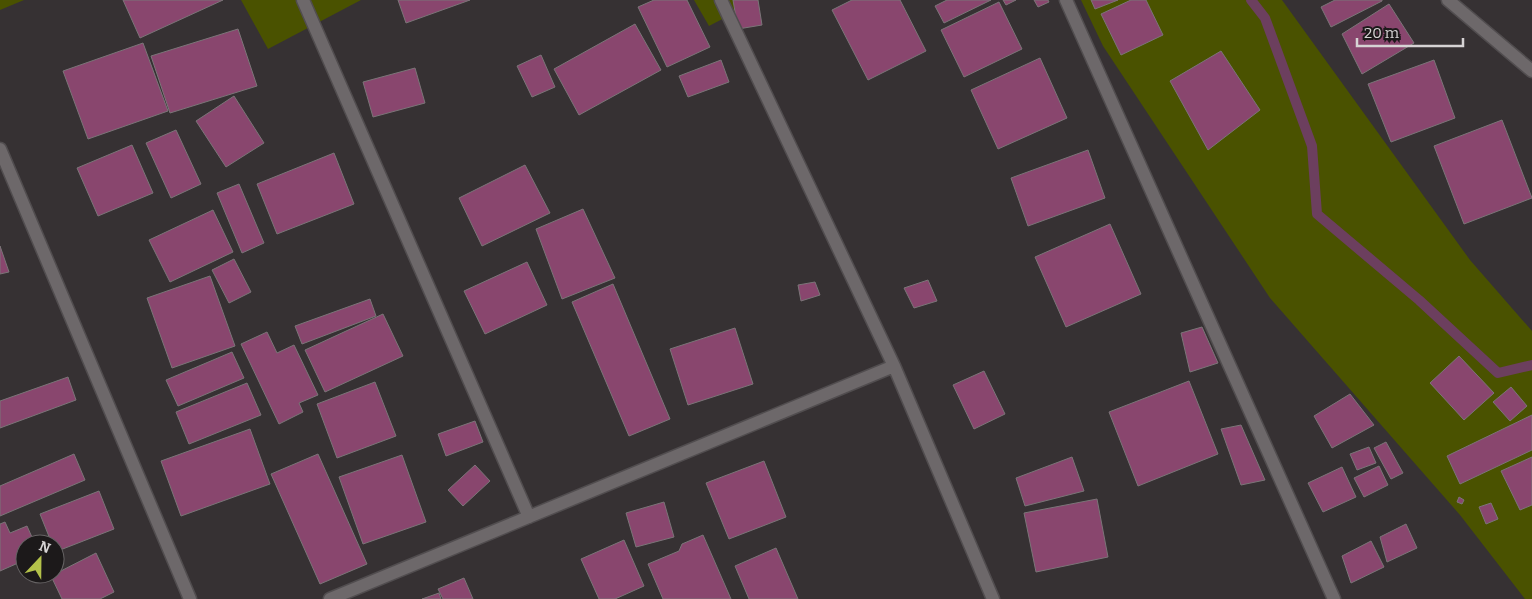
<svg xmlns="http://www.w3.org/2000/svg" width="1532" height="599" viewBox="0 0 1532 599" font-family="Bitter,serif">
<style>
.green{fill:#4a5200}
.lines{fill:none;stroke-linecap:round;stroke-linejoin:round}
.stream{stroke:#6c3f5e;stroke-width:10}
.building{fill:#89466e;stroke:#7b7578}
.street-casing{stroke:#514d4f;stroke-width:15}
.street{stroke:#6d686a;stroke-width:12}
</style>
<rect width="100%" height="100%" fill="#363133"/>
<!-- green -->
<path class="green" d="M0 0H24L0 10Z
M241 0H361L268 49Z
M694 0H759L709 26Z
M1081 0H1282L1470 260 1532 331V599H1525L1460 515 1270 298 1103 46Z"/>
<g class="lines">
<!-- stream -->
<path class="stream" d="M1251 0 1265 18 1312 146 1317 214 1419 300 1498 373 1532 365"/>
</g>
<!-- building -->
<path class="building" d="M123 0H223L140 38Z
M398 0H470L406 23Z
M654 0H687L710 47 667 67 638 7Z
M733 0H758L762 25 738 29Z
M852 0H900L926 51 868 80 832 10Z
M947 0H991L944 23 935 6Z
M1003 0H1016L1006 5Z
M1034 0H1048L1049 2 1038 7Z
M1091 0H1118L1095 9Z
M1131 0H1146L1163 35 1121 55 1101 14Z
M1335 0H1382V1L1331 27 1321 7Z
M999 2 1022 49 964 77 941 30Z
M1389 4 1414 43 1362 74 1342 34Z
M635 24 661 70 579 115 554 69Z
M238 29 257 86 170 113 151 56Z
M143 43 168 111 88 139 63 71Z
M1221 51 1260 110 1208 150 1170 81Z
M541 55 555 87 532 97 517 66Z
M1040 58 1067 118 998 149 971 90Z
M721 60 729 82 688 97 679 76Z
M1434 60 1455 118 1391 142 1368 84Z
M415 68 425 103 373 117 363 82Z
M234 96 264 143 226 167 196 121Z
M1502 120 1532 198 1464 224 1434 146Z
M176 130 201 184 171 198 146 143Z
M132 145 153 193 98 216 77 168Z
M1088 150 1105 198 1028 226 1011 178Z
M334 153 354 204 277 234 257 184Z
M525 165 550 213 482 246 459 198Z
M239 184 264 243 242 253 217 193Z
M583 209 615 278 562 299 536 229Z
M213 210 233 252 170 282 149 240Z
M1110 224 1141 294 1066 327 1035 257Z
M0 246 9 272 0 274Z
M234 259 251 292 229 303 212 270Z
M527 262 547 305 485 334 464 291Z
M210 276 235 346 172 368 147 298Z
M928 280 937 301 914 308 904 288Z
M815 282 820 295 801 301 798 285Z
M613 284 670 419 629 436 572 302Z
M370 299 376 316 302 344 295 326Z
M383 314 403 356 325 392 305 350Z
M1202 327 1218 363 1190 372 1181 333Z
M735 328 753 384 688 405 670 349Z
M267 332 277 353 294 345 318 395 299 403 303 412 279 424 241 344Z
M232 352 244 378 178 406 166 380Z
M1459 356 1494 393 1464 420 1430 383Z
M984 371 1005 414 974 429 953 385Z
M68 377 76 400 0 428V401Z
M1189 381 1218 454 1138 486 1109 412Z
M375 382 396 436 337 458 317 404Z
M247 383 261 415 189 444 176 412Z
M1511 387 1527 406 1510 421 1493 402Z
M1350 394 1374 425 1332 448 1314 416Z
M1532 415V450L1460 484 1447 456Z
M475 421 483 442 446 456 438 434Z
M1241 425 1265 480 1241 485 1221 429Z
M250 429 270 484 181 516 161 461Z
M1386 442 1403 473 1391 479 1374 448Z
M1369 447 1376 463 1357 470 1350 454Z
M74 454 85 480 0 516V486Z
M318 454 367 564 320 584 271 474Z
M402 455 426 522 363 544 339 477Z
M1072 457 1084 491 1025 506 1016 478Z
M1532 457V505L1520 510 1501 471Z
M764 461 786 517 729 539 706 483Z
M475 465 490 481 463 506 448 490Z
M1379 466 1388 485 1364 497 1354 478Z
M1342 467 1356 497 1323 512 1308 483Z
M99 491 114 529 55 552V544H52L40 514Z
M1459 497 1464 500 1462 504 1457 502Z
M1097 499 1108 557 1036 572 1024 513Z
M664 502 674 537 636 547 626 513Z
M1491 503 1498 519 1486 524 1479 507Z
M5 522 10 533 27 526 35 544H25V560L0 571V524Z
M1406 524 1417 548 1387 562 1380 537Z
M703 535 731 599H663L648 564 679 551 682 544Z
M624 540 644 586 615 599H599L581 559Z
M1371 541 1384 567 1351 583 1342 556Z
M776 548 798 599H749L735 566Z
M96 553 114 592 100 599H62L51 576Z
M464 578 473 599H443L438 589Z
M439 593 441 599H422Z"/>
<g class="lines">
<defs>
<path id="street" d="M303 0 529 517
M721 0 894 366 993 599
M1066 0 1334 599
M1448 0 1532 71
M0 149 190 599
M330 599 894 366"/>
</defs>
<!-- street casing -->
<use href="#street" class="street-casing"/>
<!-- street -->
<use href="#street" class="street"/>
</g>
<!-- north arrow -->
<g transform="translate(40 559) rotate(22)"><circle r="24" fill="#1c191a" stroke="#666364"/>
<path d="M0-4L9 19L0 12L-9 19Z" fill="#b4c24a"/>
<text y="-8" font-size="14" font-weight="bold" text-anchor="middle" fill="#d6d3d4">N</text>
</g>
<!-- scale -->
<path d="M1357 38v8h106v-8" fill="none" stroke="#d6d3d4" stroke-width="2.5"/>
<text x="1364" y="38" font-size="15" fill="#d6d3d4" stroke="#1c191a" stroke-width="4" paint-order="stroke">20 m</text>
</svg>
